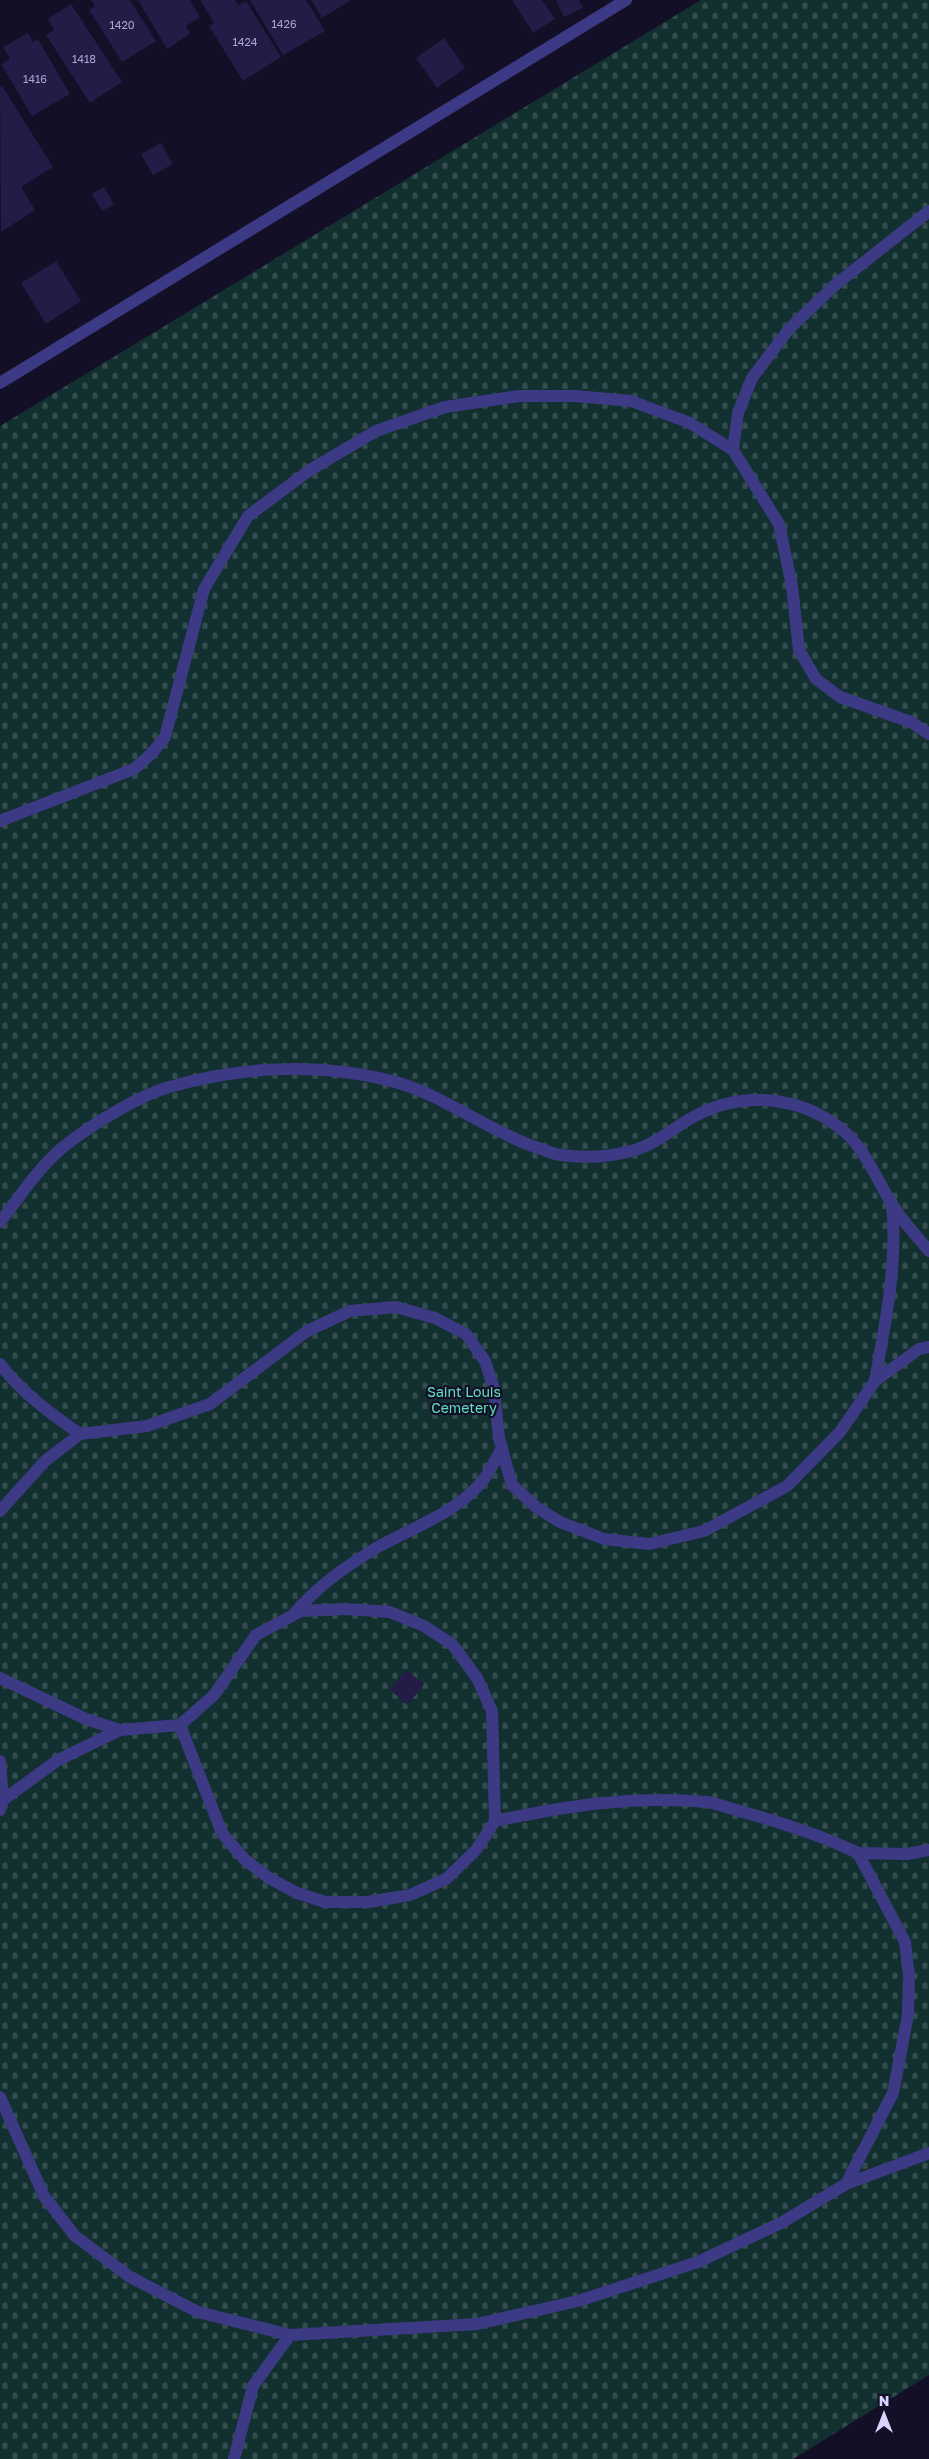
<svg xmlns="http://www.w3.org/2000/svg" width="929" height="2459" viewBox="0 0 929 2459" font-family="'Golos Text',sans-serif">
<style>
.cemetery{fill:url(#cemetery-stones)}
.building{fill:#241b47}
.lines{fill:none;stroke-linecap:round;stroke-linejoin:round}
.service{stroke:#3d3a85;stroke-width:12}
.labels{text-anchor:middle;stroke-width:4.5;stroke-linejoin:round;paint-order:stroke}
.number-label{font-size:11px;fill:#aca6d1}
.park-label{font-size:14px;fill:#5fe0c0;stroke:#130f26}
</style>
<defs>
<pattern id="cemetery-stones" width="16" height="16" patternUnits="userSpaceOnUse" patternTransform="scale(1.25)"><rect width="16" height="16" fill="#12302f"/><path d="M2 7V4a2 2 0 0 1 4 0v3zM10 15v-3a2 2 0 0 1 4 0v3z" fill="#344d4e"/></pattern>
</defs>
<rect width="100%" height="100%" fill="#130f26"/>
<!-- cemetery -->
<path class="cemetery" d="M701 0H929V2375L793 2459H0V426Z"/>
<!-- building -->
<path class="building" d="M91 0H130L156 41 122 62 89 10 95 6Z
M138 0H190L200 17 186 26 190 34 167 49Z
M200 0H235L238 5 246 1 281 57 243 81 209 26 214 23Z
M250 0H306L325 31 283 55Z
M311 0H351L322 18Z
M512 0H542L555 19 533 33Z
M556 0H579L583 8 564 17Z
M71 4 122 82 90 103 46 35 54 30 48 19Z
M28 33 33 42 38 39 70 94 32 116 1 64 10 59 3 47Z
M444 38 465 68 437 88 416 58Z
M2 86 53 167 21 187 35 210 1 232 0 87Z
M161 143 173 164 153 175 141 154Z
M104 187 114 204 102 211 92 194Z
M56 261 81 301 46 324 21 283Z
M406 1670 424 1684 408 1705 390 1690Z"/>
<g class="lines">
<!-- service -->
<path class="service" d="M929 211 835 285 789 329 752 378 738 413 733 450 779 524 792 586 799 650 816 679 840 697 911 722 929 734
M0 383 626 0
M0 821 134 769 152 753 165 737 204 589 248 516 310 470 376 431 445 407 519 396H575L631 401 690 423 733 450
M0 1222C21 1195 40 1165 67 1144 91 1125 137 1097 166 1088 242 1065 327 1062 402 1084 449 1099 489 1131 535 1147 543 1149 552 1154 561 1155 583 1158 609 1157 631 1151 656 1145 675 1126 697 1115 743 1091 799 1096 840 1128 865 1147 876 1179 892 1204 902 1221 917 1236 929 1251
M0 1364C22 1393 51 1414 80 1434
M875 1381C885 1323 898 1265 892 1206
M0 1511 45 1461 80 1434 147 1426 210 1404 307 1331 350 1311 396 1307 435 1318 466 1334 485 1361 494 1389 499 1438 512 1485 536 1507 560 1522 604 1539 649 1544 704 1531 787 1486 840 1432 875 1381 919 1349 929 1347
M293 1615C316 1587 345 1567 376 1548 411 1528 452 1515 480 1484 489 1474 495 1460 502 1448
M0 1678 86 1719 120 1730
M180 1725 214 1695 256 1635 301 1611 346 1609 390 1612 424 1626 453 1645 477 1678 492 1711 495 1821
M0 1761 3 1800 0 1810
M3 1800 58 1760 120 1730 180 1725 222 1833 244 1859 269 1878 297 1893 325 1902H368L410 1895 446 1879 476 1850 495 1821C567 1806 633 1795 707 1802 719 1804 732 1809 743 1812 783 1823 821 1835 858 1853
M0 2097 44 2196 75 2236 130 2277 198 2312 290 2335 253 2386 234 2459
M846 2184 893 2093 908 2015 909 1977 905 1942 858 1853 907 1854 929 1850
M290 2335 477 2324 578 2301 698 2262 781 2223 846 2184 929 2153"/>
</g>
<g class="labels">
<!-- number labels -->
<g class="number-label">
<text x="284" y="28">1426</text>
<text x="122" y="29">1420</text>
<text x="245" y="46">1424</text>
<text x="84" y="63">1418</text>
<text x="35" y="83">1416</text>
</g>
<!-- park labels -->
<g class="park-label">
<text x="464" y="1397">Saint Louis<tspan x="464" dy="16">Cemetery</tspan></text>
</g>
</g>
<!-- north arrow -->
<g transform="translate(884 2414)" stroke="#130f26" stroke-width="4" paint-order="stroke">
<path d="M0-4L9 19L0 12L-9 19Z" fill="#d9d4ff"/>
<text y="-8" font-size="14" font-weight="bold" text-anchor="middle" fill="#d9d4ff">N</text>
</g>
</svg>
